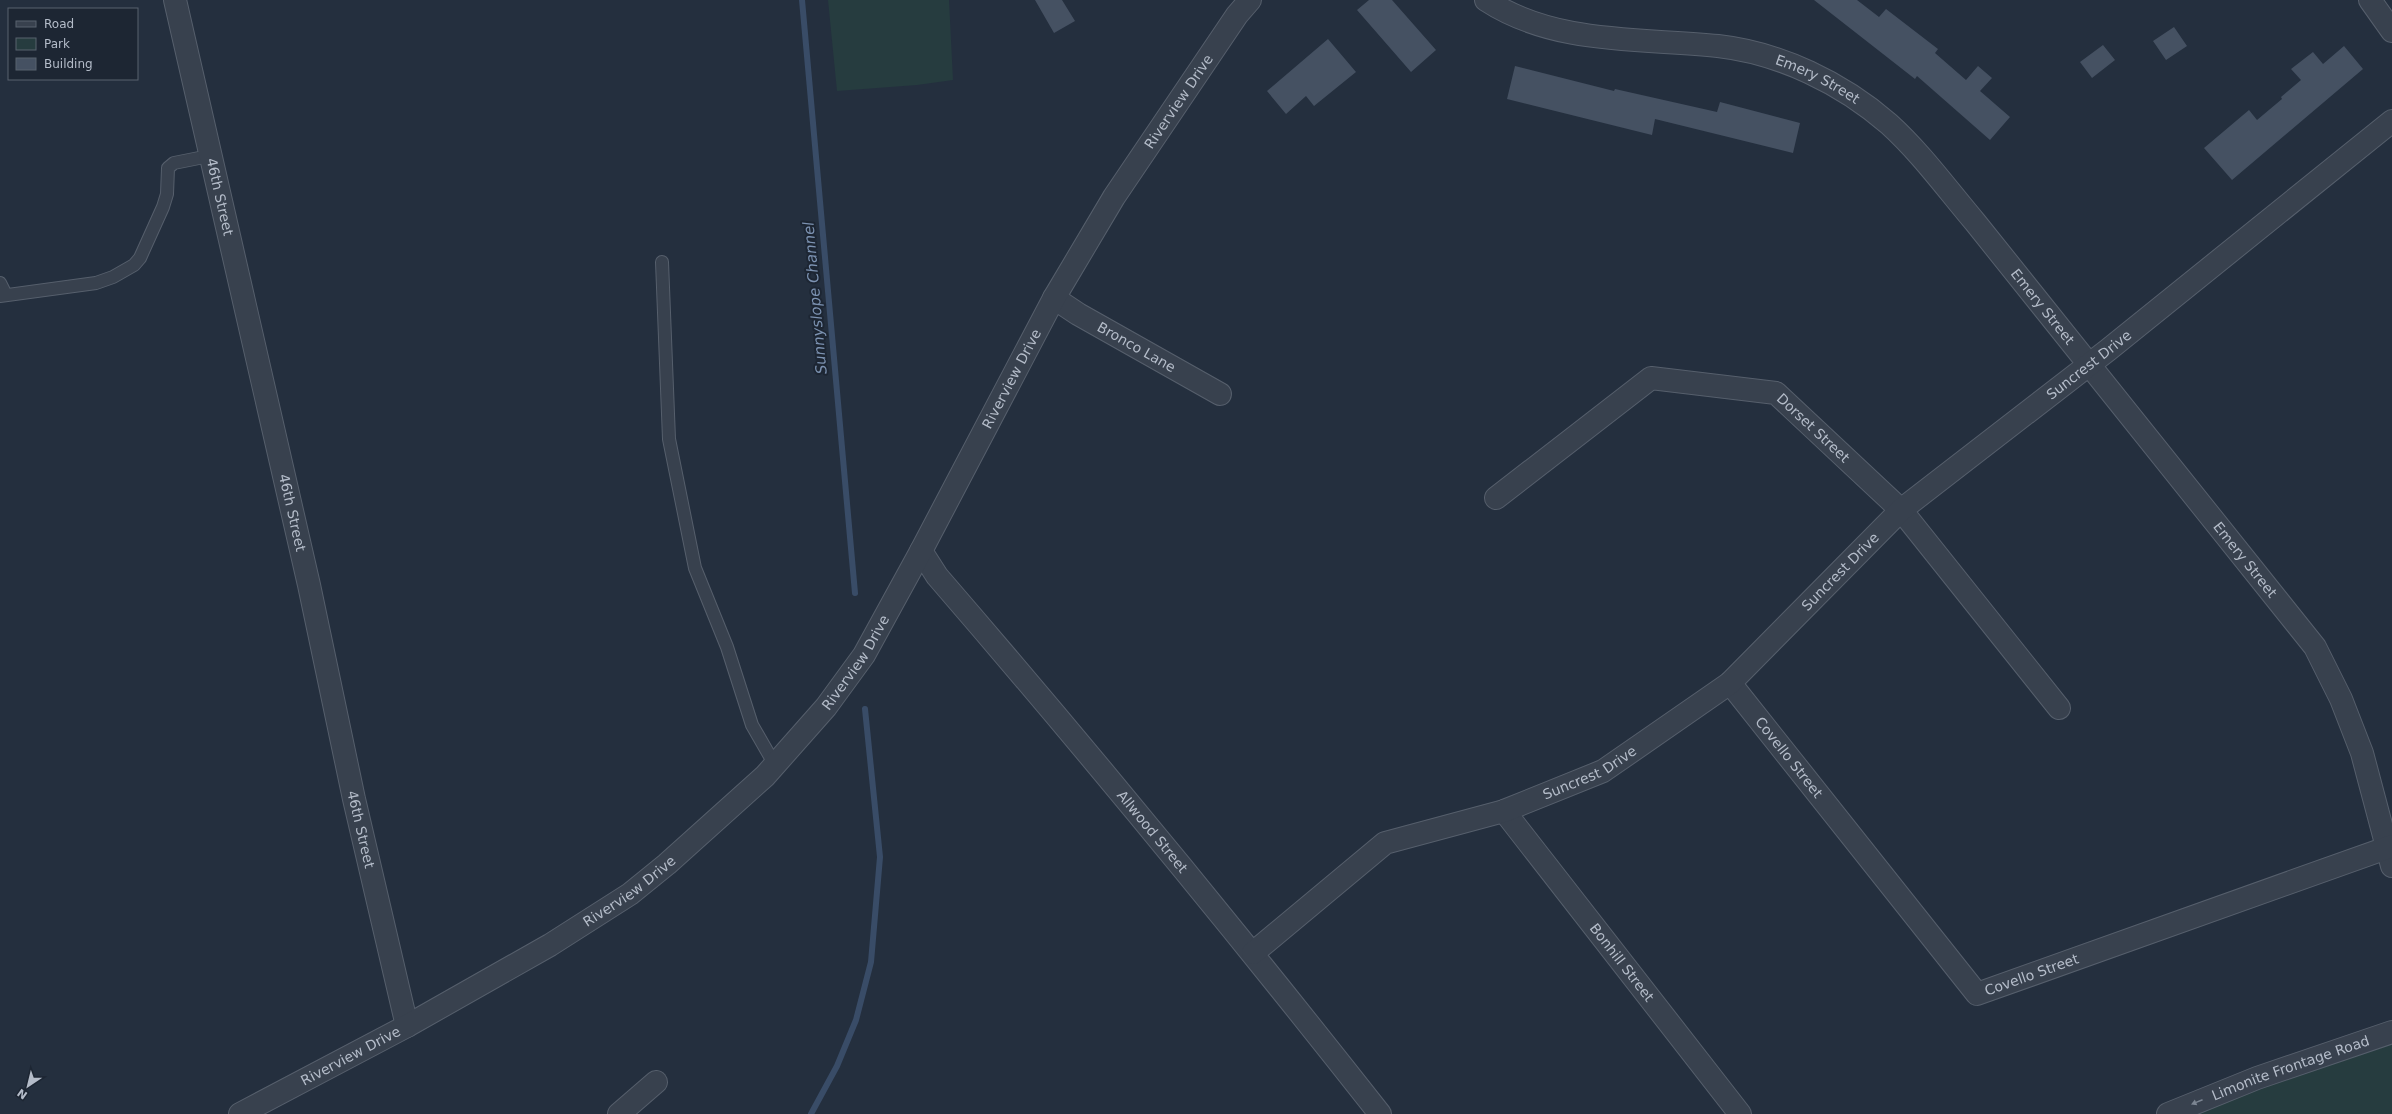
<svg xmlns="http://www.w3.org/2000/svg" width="2392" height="1114" viewBox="0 0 2392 1114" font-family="'DejaVu Sans',sans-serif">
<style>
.green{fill:#263c3f}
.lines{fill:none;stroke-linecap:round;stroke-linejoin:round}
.stream{stroke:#394c67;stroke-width:6}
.building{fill:#455162}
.service-casing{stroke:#565f6c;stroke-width:14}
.minor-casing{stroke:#565f6c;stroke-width:24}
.service{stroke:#38414e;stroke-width:12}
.minor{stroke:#38414e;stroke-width:22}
.oneway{fill:#7c8592}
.labels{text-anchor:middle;stroke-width:4;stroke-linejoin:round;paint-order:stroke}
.street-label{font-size:14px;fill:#b4bcc9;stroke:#1d2633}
.water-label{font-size:15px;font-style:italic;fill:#7c92b1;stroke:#1d2633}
</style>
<rect width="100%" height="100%" fill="#242f3e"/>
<!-- green -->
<path class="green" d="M828 0H949L953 80 917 85 837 91Z
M2392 1044V1114H2195L2240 1096Z"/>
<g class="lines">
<!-- stream -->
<path class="stream" d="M802 0 855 593
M811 1114 837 1066 856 1020 871 962 880 857 865 709"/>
</g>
<!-- building -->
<path class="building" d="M1035 0H1062L1075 21 1054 33Z
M1369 0H1392L1436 50 1411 72 1357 10Z
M1814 0H1857L1879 17 1886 9 1938 49 1935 53 1966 80 1978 66 1992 78 1980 91 2010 117 1990 140 1917 76 1915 79Z
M2174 27 2187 46 2166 60 2153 41Z
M1328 39 1356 72 1314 106 1306 96 1286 114 1267 91Z
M2103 45 2115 60 2092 78 2080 62Z
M2344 46 2363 69 2232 180 2204 148 2249 110 2257 120 2282 99 2281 97 2301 80 2291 69 2313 52 2323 64Z
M1515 66 1614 91 1615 89 1717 112 1720 102 1800 123 1793 153 1655 119 1652 135 1507 99Z"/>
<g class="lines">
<defs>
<path id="service" d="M662 262 669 439 695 568 727 647 752 725 775 765
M0 283 6 295
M0 296 96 283 113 277 134 265 140 258 163 207 167 194 168 168 174 163 209 156"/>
<g id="minor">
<path id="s1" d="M175 0 309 585 354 799 407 1026"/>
<path id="s2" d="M1486 0C1555 45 1640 38 1718 46 1780 53 1842 83 1889 124 1921 153 1947 189 1975 222L2315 647 2341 699 2362 753 2392 866"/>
<path d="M2370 0 2392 31"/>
<path id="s3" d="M1054 298 1078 314 1220 394"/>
<path id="s4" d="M1496 498 1651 378 1776 393 1901 510 2059 708"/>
<path id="s5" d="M921 551 937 576C1089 752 1236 931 1380 1114"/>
<path id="s6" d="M1730 683 1977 994 2392 846"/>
<path id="s7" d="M1504 811 1740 1114"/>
<path id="s8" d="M1253 953 1385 843 1504 811 1603 771 1730 683 1901 510 2108 350 2392 121"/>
<path id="s9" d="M240 1114 407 1026 550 945 630 894 667 864 765 776 826 707 864 655 921 551 1054 298 1114 197 1237 15 1250 0"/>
<path d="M619 1114 656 1082"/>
<path id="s10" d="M2168 1114 2257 1078 2392 1032"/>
</g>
</defs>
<!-- service casing -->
<use href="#service" class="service-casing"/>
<!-- minor casing -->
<use href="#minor" class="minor-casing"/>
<!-- service -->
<use href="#service" class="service"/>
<!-- minor -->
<use href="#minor" class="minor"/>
</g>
<!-- one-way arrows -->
<defs><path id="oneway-solid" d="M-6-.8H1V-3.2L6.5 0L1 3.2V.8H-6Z"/></defs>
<use class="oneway" href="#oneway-solid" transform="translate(2197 1102) rotate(158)"/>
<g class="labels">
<!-- street labels -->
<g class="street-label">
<text dy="5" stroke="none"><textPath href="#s2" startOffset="345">Emery Street</textPath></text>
<text dy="5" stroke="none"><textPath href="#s9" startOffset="1421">Riverview Drive</textPath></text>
<text dy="5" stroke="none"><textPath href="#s1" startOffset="202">46th Street</textPath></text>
<text dy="5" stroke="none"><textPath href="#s2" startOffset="669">Emery Street</textPath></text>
<text dy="5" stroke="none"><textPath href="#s3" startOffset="96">Bronco Lane</textPath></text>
<text dy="5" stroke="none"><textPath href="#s8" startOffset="1037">Suncrest Drive</textPath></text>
<text dy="5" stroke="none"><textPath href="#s9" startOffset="1097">Riverview Drive</textPath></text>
<text dy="5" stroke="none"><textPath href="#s4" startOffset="373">Dorset Street</textPath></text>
<text dy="5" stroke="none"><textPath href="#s1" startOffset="526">46th Street</textPath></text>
<text dy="5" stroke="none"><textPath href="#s2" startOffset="993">Emery Street</textPath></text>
<text dy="5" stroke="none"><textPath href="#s8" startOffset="713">Suncrest Drive</textPath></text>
<text dy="5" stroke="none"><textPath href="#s9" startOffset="773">Riverview Drive</textPath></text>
<text dy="5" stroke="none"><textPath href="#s6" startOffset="95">Covello Street</textPath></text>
<text dy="5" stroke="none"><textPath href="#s8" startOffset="389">Suncrest Drive</textPath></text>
<text dy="5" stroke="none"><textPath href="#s1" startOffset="850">46th Street</textPath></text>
<text dy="5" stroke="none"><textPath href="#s5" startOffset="364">Allwood Street</textPath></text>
<text dy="5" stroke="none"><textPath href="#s9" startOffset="449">Riverview Drive</textPath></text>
<text dy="5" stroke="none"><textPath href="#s7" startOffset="192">Bonhill Street</textPath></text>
<text dy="5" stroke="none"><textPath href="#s6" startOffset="455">Covello Street</textPath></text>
<text dy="5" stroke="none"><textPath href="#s9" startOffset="125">Riverview Drive</textPath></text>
<text dy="5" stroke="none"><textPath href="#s10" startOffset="131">Limonite Frontage Road</textPath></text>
</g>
<!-- water labels -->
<g class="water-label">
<text transform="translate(815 298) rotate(-95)" y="5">Sunnyslope Channel</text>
</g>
</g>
<!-- legend -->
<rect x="8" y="8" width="130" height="72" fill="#1d2633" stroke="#59626f"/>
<rect x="16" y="21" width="20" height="6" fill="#38414e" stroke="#59626f"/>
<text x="44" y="28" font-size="12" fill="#b4bcc9">Road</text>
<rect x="16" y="38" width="20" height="12" fill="#263c3f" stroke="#59626f"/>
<text x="44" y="48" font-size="12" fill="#b4bcc9">Park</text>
<rect x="16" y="58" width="20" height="12" fill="#455162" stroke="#59626f"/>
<text x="44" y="68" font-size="12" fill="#b4bcc9">Building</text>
<!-- north arrow -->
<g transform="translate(28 1086) rotate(215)" stroke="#1d2633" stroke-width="3" paint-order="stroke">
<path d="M0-3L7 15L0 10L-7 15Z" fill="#b4bcc9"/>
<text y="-6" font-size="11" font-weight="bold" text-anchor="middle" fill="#b4bcc9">N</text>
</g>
</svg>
